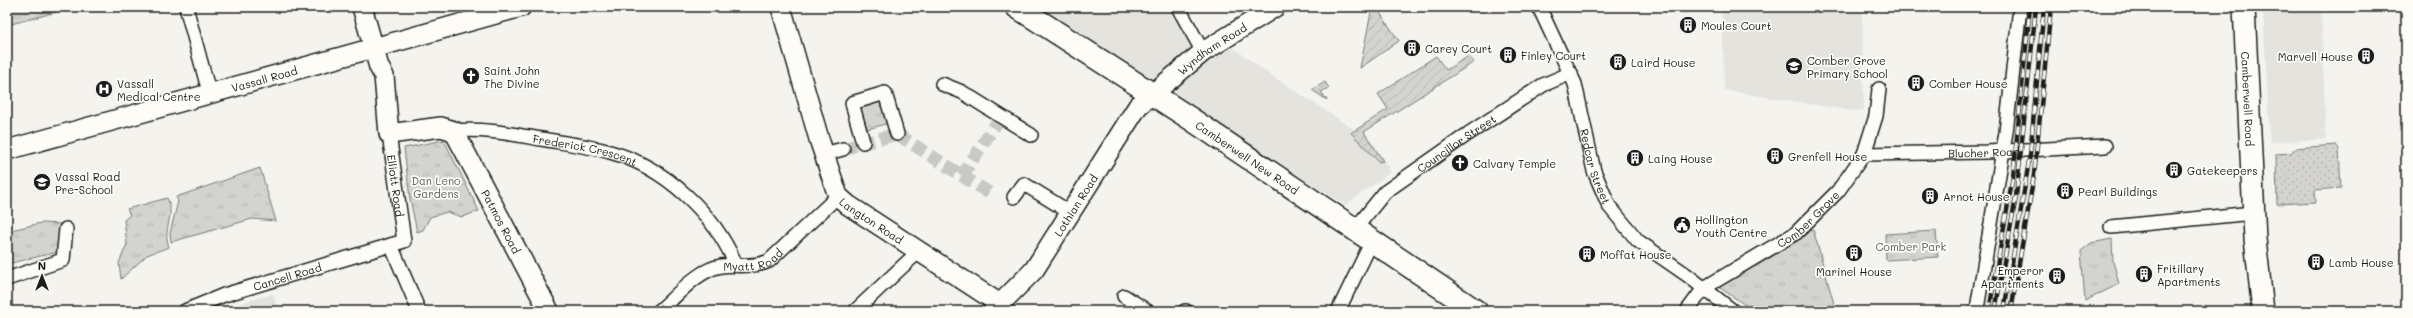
<svg xmlns="http://www.w3.org/2000/svg" width="2413" height="318" viewBox="0 0 2413 318" font-family="Mali,sans-serif">
<defs>
<pattern id="grass-dots" width="8" height="8" patternUnits="userSpaceOnUse"><rect width="8" height="8" fill="#d4d3cf"/><path d="M2 2h.1M6 6h.1" fill="none" stroke="#b5b5b1" stroke-width="1.8" stroke-linecap="round"/></pattern>
<pattern id="park-tufts" width="24" height="20" patternUnits="userSpaceOnUse"><rect width="24" height="20" fill="#d4d3cf"/><path d="M3 7l-1-3M5 7V3M7 7l1-3M15 17l-1-3M17 17v-4M19 17l1-3" fill="none" stroke="#b5b5b1"/></pattern>
<pattern id="garden-furrows" width="10" height="10" patternUnits="userSpaceOnUse"><rect width="10" height="10" fill="#d4d3cf"/><path d="M-1 1l2-2M0 10L10 0M9 11l2-2" fill="none" stroke="#b5b5b1"/></pattern>
</defs>
<rect width="100%" height="100%" fill="#f4f3ee"/>
<filter id="ink" filterUnits="userSpaceOnUse"><feTurbulence type="fractalNoise" baseFrequency=".025" numOctaves="2"/><feDisplacementMap in="SourceGraphic" scale="8" xChannelSelector="R" yChannelSelector="G"/><feConvolveMatrix kernelMatrix="1 2 1 2 8 2 1 2 1" color-interpolation-filters="sRGB"/></filter>
<g filter="url(#ink)">
<path fill="#e4e3de" d="M1037,7H1172L1197,49L1227,43L1263,70L1372,141L1391,172L1345,205L1146,80Z
M1722,7H1862L1864,110L1853,111L1724,90Z
M2263,7H2321L2326,139L2270,142Z
M273,294L278,311H219L250,300Z"/>
<path fill="url(#grass-dots)" stroke="#787876" d="M2336,145L2339,149L2341,188L2315,190L2316,202L2277,204L2276,154L2291,153L2295,148Z"/>
<path fill="url(#park-tufts)" stroke="#787876" d="M7,7H72V8L11,24Z
M882,98L889,123L864,130L857,105Z
M444,140L479,211L462,217L447,212L430,217L423,230L417,232L410,199L404,148Z
M260,168L276,221L252,219L171,242L170,233L178,201L176,197Z
M167,198C176,215 162,229 169,247L147,255L121,279L119,263L127,244L124,220L130,215L127,209Z
M41,223L62,224L58,252L7,264V231Z
M1813,229L1836,311H1754L1719,287L1773,256Z
M1936,231L1938,257L1886,260L1885,234Z
M2112,239L2113,261L2119,284L2085,301L2081,251L2091,243Z"/>
<path fill="url(#garden-furrows)" stroke="#787876" d="M1372,7H1376L1399,41L1360,68Z
M1436,56L1446,70L1469,56L1474,62L1364,132L1383,161L1379,162L1351,133L1388,109L1378,94Z
M1325,82L1329,88L1321,92L1327,100L1312,90Z"/>
<g fill="none" stroke-linecap="round" stroke-linejoin="round">
<path stroke="#c9c8c4" stroke-width="13" stroke-dasharray="13 6" stroke-linecap="butt" d="M843,149L897,134L989,193
M962,176L1001,116"/>
<defs>
<g id="street">
<path d="M186,7L209,92"/>
<path d="M1178,7L1203,52"/>
<path id="s1" d="M1539,7L1575,84L1594,171L1609,206L1638,241L1687,275L1733,311"/>
<path d="M942,84L962,92L1031,135"/>
<path id="s2" d="M454,131C483,128 512,134 541,139C564,143 588,146 610,152C665,167 714,213 736,265"/>
<path id="s3" d="M389,134L404,241L391,245L419,311"/>
<path d="M863,142L852,103L885,93L897,134"/>
<path d="M824,154L843,149"/>
<path id="s4" d="M1864,154L1987,152L2105,146"/>
<path d="M1014,197L1024,184L1071,213"/>
<path d="M2111,227L2253,213"/>
<path id="s5" d="M1355,229L1385,192L1468,134L1543,85L1571,73"/>
<path d="M7,279L63,260L66,229"/>
<path d="M1124,296L1147,311"/>
<path d="M1977,309L2006,132L2020,7"/>
<path id="s6" d="M185,311L224,295L391,245"/>
<path id="s7" d="M659,311C677,296 697,270 721,266C737,264 755,268 769,261L838,196"/>
<path d="M855,311L918,252"/>
<path d="M1185,311H1186"/>
<path d="M1338,311L1372,241"/>
<path id="s8" d="M1687,311L1704,288L1796,233L1838,191L1864,154L1876,116L1879,89"/>
</g>
<g id="secondary">
<path id="s9" d="M362,7L379,67L384,76L389,134L441,127L454,131L549,311"/>
<path id="s10" d="M781,7L819,139L838,196L848,205L1000,304"/>
<path id="s11" d="M7,150L521,7"/>
<path id="s12" d="M993,311L1034,270L1138,106L1203,52L1275,7"/>
</g>
<g id="primary">
<path id="s13" d="M2244,7L2255,239L2263,311"/>
</g>
<g id="highway">
<path id="s14" d="M1017,7L1191,119L1476,311"/>
</g>
</defs>
<use href="#street" stroke="#1c1c1c" stroke-width="16"/>
<use href="#secondary" stroke="#1c1c1c" stroke-width="22"/>
<use href="#primary" stroke="#1c1c1c" stroke-width="24"/>
<use href="#highway" stroke="#1c1c1c" stroke-width="25"/>
<use href="#street" stroke="#fdfcf7" stroke-width="13"/>
<use href="#secondary" stroke="#fdfcf7" stroke-width="19"/>
<use href="#primary" stroke="#fdfcf7" stroke-width="21"/>
<use href="#highway" stroke="#fdfcf7" stroke-width="22"/>
<defs>
<path id="rail" d="M1989,311L2013,176L2030,7
M1995,311L2016,197L2036,7
M2004,311L2030,155L2044,7
M2011,311L2034,175L2051,7"/>
</defs>
<use href="#rail" stroke="#1c1c1c" stroke-width="4.5"/>
<use href="#rail" stroke="#fdfcf7" stroke-width="3" stroke-dasharray="9" stroke-linecap="butt"/>
</g>
</g>
<defs>
<symbol id="building-disc" viewBox="-11 -11 22 22"><circle r="9.5" fill="#1c1c1c" stroke="#fdfcf7"/><path d="M-4-6H4V6H1V3H-1V6H-4ZM-2.5-4.3h1.7v1.8h-1.7ZM.8-4.3h1.7v1.8H.8ZM-2.5-1h1.7V.8h-1.7ZM.8-1h1.7V.8H.8Z" fill="#fff"/></symbol>
<symbol id="school-disc" viewBox="-11 -11 22 22"><circle r="9.5" fill="#1c1c1c" stroke="#fdfcf7"/><path d="M0-5L7-2L0 1L-7-2ZM-4 1L0 2.5L4 1V4Q0 6-4 4Z" fill="#fff"/></symbol>
<symbol id="church-disc" viewBox="-11 -11 22 22"><circle r="9.5" fill="#1c1c1c" stroke="#fdfcf7"/><path d="M-1.2-6h2.4v3.5h3.3v2.4h-3.3V6h-2.4V-.1h-3.3v-2.4h3.3Z" fill="#fff"/></symbol>
<symbol id="hospital-disc" viewBox="-11 -11 22 22"><circle r="9.5" fill="#1c1c1c" stroke="#fdfcf7"/><path d="M-5-5h3v3.5h4V-5h3V5h-3V1.5h-4V5h-3Z" fill="#fff"/></symbol>
<symbol id="civic-disc" viewBox="-11 -11 22 22"><circle r="9.5" fill="#1c1c1c" stroke="#fdfcf7"/><path d="M-.6-6.5H3V-4.5H.6V-3L4-1V1h2V6H-6V1h2V-1L-.6-3ZM-1.2 2.5V6h2.4V2.5Z" fill="#fff"/></symbol>
</defs>
<g fill-rule="evenodd">
<use href="#building-disc" x="1678" y="15" width="20" height="20"/>
<use href="#building-disc" x="1402" y="38" width="20" height="20"/>
<use href="#building-disc" x="1498" y="45" width="20" height="20"/>
<use href="#building-disc" x="2356" y="46" width="20" height="20"/>
<use href="#building-disc" x="1608" y="52" width="20" height="20"/>
<use href="#school-disc" x="1784" y="56" width="20" height="20"/>
<use href="#church-disc" x="461" y="66" width="20" height="20"/>
<use href="#building-disc" x="1906" y="73" width="20" height="20"/>
<use href="#hospital-disc" x="94" y="79" width="20" height="20"/>
<use href="#building-disc" x="1765" y="146" width="20" height="20"/>
<use href="#building-disc" x="1625" y="148" width="20" height="20"/>
<use href="#church-disc" x="1450" y="153" width="20" height="20"/>
<use href="#building-disc" x="2164" y="160" width="20" height="20"/>
<use href="#school-disc" x="32" y="172" width="20" height="20"/>
<use href="#building-disc" x="2055" y="181" width="20" height="20"/>
<use href="#building-disc" x="1920" y="186" width="20" height="20"/>
<use href="#civic-disc" x="1672" y="215" width="20" height="20"/>
<use href="#building-disc" x="1844" y="243" width="20" height="20"/>
<use href="#building-disc" x="1577" y="244" width="20" height="20"/>
<use href="#building-disc" x="2306" y="252" width="20" height="20"/>
<use href="#building-disc" x="2134" y="264" width="20" height="20"/>
<use href="#building-disc" x="2047" y="266" width="20" height="20"/>
</g>
<g text-anchor="middle" dominant-baseline="central" stroke-width="3.5" stroke-linejoin="round" paint-order="stroke">
<g font-size="11" fill="#1c1c1c" stroke="#fdfcf7" text-anchor="start">
<text x="1701" y="25">Moules Court</text>
<text x="1425" y="48">Carey Court</text>
<text x="1521" y="55">Finley Court</text>
<text x="2353" y="56" text-anchor="end">Marvell House</text>
<text x="1807" y="60">Comber Grove<tspan x="1807" dy="13">Primary School</tspan></text>
<text x="1631" y="62">Laird House</text>
<text x="484" y="70">Saint John<tspan x="484" dy="13">The Divine</tspan></text>
<text x="117" y="83">Vassall<tspan x="117" dy="13">Medical Centre</tspan></text>
<text x="1929" y="83">Comber House</text>
<text x="1788" y="156">Grenfell House</text>
<text x="1648" y="158">Laing House</text>
<text x="1473" y="163">Calvary Temple</text>
<text x="2187" y="170">Gatekeepers</text>
<text x="55" y="176">Vassal Road<tspan x="55" dy="13">Pre-School</tspan></text>
<text x="2078" y="191">Pearl Buildings</text>
<text x="1943" y="196">Arnot House</text>
<text x="1695" y="219">Hollington<tspan x="1695" dy="13">Youth Centre</tspan></text>
<text x="1600" y="254">Moffat House</text>
<text x="2329" y="262">Lamb House</text>
<text x="2157" y="268">Fritillary<tspan x="2157" dy="13">Apartments</tspan></text>
<text x="2044" y="270" text-anchor="end">Emperor<tspan x="2044" dy="13">Apartments</tspan></text>
<text x="1854" y="271" text-anchor="middle">Marinel House</text>
</g>
<g font-size="11" fill="#1c1c1c" stroke="#fdfcf7">
<text stroke="none"><textPath href="#s12" startOffset="346">Wyndham Road</textPath></text>
<text stroke="none"><textPath href="#s11" startOffset="267">Vassall Road</textPath></text>
<text stroke="none"><textPath href="#s13" startOffset="92">Camberwell Road</textPath></text>
<text stroke="none"><textPath href="#s5" startOffset="134">Councillor Street</textPath></text>
<text stroke="none"><textPath href="#s2" startOffset="133">Frederick Crescent</textPath></text>
<text stroke="none"><textPath href="#s4" startOffset="120">Blucher Road</textPath></text>
<text stroke="none"><textPath href="#s14" startOffset="275">Camberwell New Road</textPath></text>
<text stroke="none"><textPath href="#s1" startOffset="170">Redcar Street</textPath></text>
<text stroke="none"><textPath href="#s3" startOffset="52">Elliott Road</textPath></text>
<text stroke="none"><textPath href="#s12" startOffset="135">Lothian Road</textPath></text>
<text stroke="none"><textPath href="#s8" startOffset="154">Comber Grove</textPath></text>
<text stroke="none"><textPath href="#s10" startOffset="239">Langton Road</textPath></text>
<text stroke="none"><textPath href="#s9" startOffset="299">Patmos Road</textPath></text>
<text stroke="none"><textPath href="#s7" startOffset="111">Myatt Road</textPath></text>
<text stroke="none"><textPath href="#s6" startOffset="108">Cancell Road</textPath></text>
</g>
<g font-size="11" fill="#5c5c5b" stroke="#fdfcf7">
<text x="436" y="180">Dan Leno<tspan x="436" dy="13">Gardens</tspan></text>
<text x="1911" y="246">Comber Park</text>
</g>
</g>
<rect width="2413" height="318" fill="none" stroke="#fdfcf7" stroke-width="24"/>
<rect x="12" y="12" width="2389" height="294" fill="none" stroke="#1c1c1c" stroke-width="1.5" filter="url(#ink)"/>
<g transform="translate(42 276)" stroke="#fdfcf7" stroke-width="3" paint-order="stroke">
<path d="M0-3L7 15L0 10L-7 15Z" fill="#1c1c1c"/>
<text y="-6" font-size="11" font-weight="bold" text-anchor="middle" fill="#1c1c1c">N</text>
</g>
</svg>
